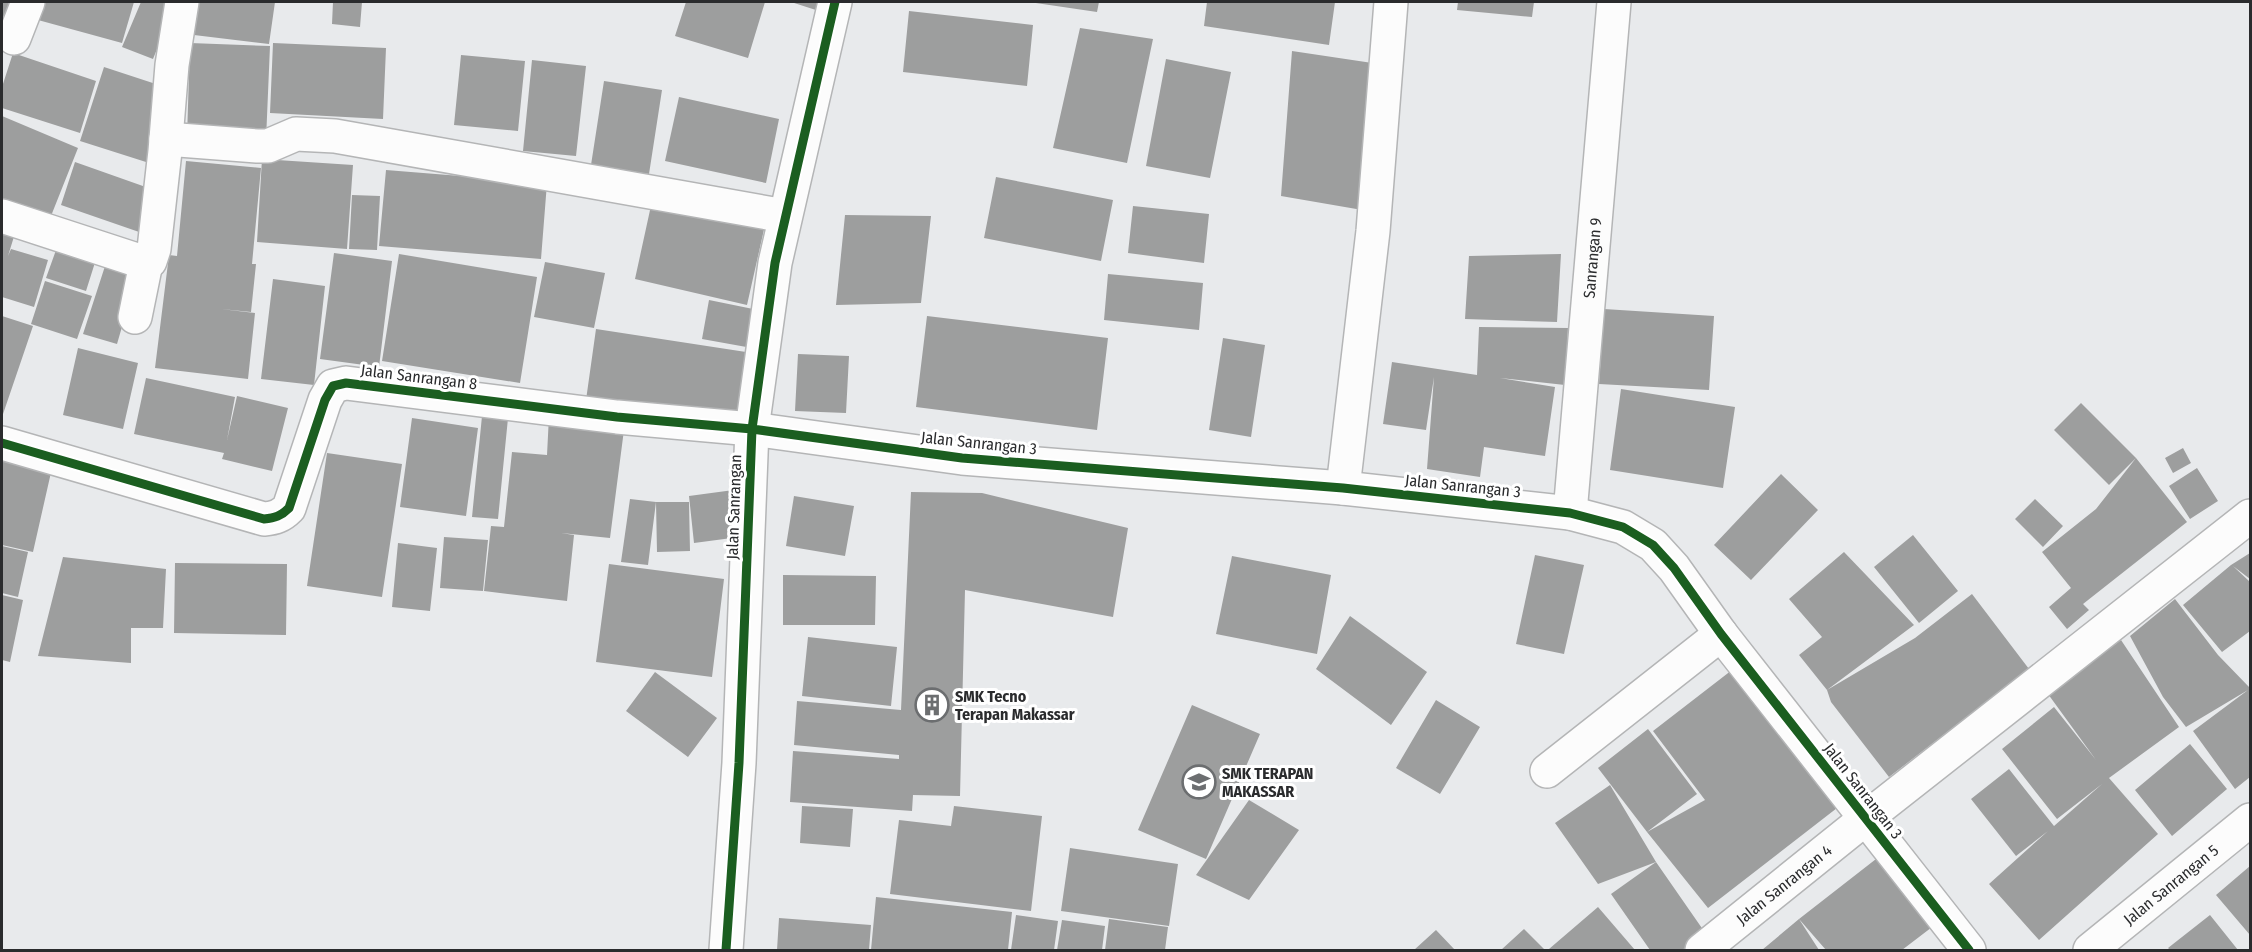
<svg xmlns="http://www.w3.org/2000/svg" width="2252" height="952" viewBox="0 0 2252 952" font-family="'Fira Sans Condensed',sans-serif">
<rect width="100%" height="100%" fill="#e8eaec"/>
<path fill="#9d9e9e" d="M2,2H21L13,21L2,16Z
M43,2H134L122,43L38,20Z
M141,2H176L153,59L122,47Z
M198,2H275L269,44L194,35Z
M333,2H362L360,27L332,24Z
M686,2H765L748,58L675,36Z
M791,2H822L819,11Z
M1029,2H1099L1097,12Z
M1207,2H1335L1329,45L1204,26Z
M1458,2H1534L1532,17L1457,10Z
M909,11L1033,25L1027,86L903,72Z
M1080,28L1153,39L1127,163L1053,148Z
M190,43L270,46L266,140L187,137Z
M273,43L386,48L383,119L270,113Z
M1292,51L1379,64L1368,211L1281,196Z
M13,53L96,81L80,133L2,108V87Z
M461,55L525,61L518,131L454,125Z
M1166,59L1231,72L1210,178L1146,166Z
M532,60L586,66L576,156L523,151Z
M104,67L168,88L146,162L80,141Z
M604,81L662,90L649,174L591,165Z
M679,97L779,119L766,183L665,161Z
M2,116L78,148L49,221L2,202Z
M262,159L353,165L347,249L257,242Z
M186,161L261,168L252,264H256L251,312L221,309L255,313L248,379L155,368L169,255L177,256Z
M75,162L157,191L142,233L61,205Z
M386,170L547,183L541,259L379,246Z
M996,177L1113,200L1101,261L984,238Z
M352,195L380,196L377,250L349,249Z
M652,201L765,225L747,305L635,279Z
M1133,206L1209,214L1204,263L1128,253Z
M845,215L931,216L921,303L836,305Z
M2,225L16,230L8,256L11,249L48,260L34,307L2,297Z
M60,239L98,253L86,291L46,278Z
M334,253L392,261L379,367L320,359Z
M399,254L537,277L520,383L382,361Z
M1561,254L1557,322L1465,319L1469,256Z
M545,262L605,273L594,328L534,317Z
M106,263L137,275L117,344L83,334Z
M1108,274L1203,283L1199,330L1104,320Z
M273,279L325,286L314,385L261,379Z
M45,281L92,296L77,339L31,324Z
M709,300L758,310L752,348L702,339Z
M1604,309L1714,316L1709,390L1599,384Z
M2,316L33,326L2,417Z
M927,316L1108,338L1097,430L916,407Z
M1479,327L1568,328L1565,385L1500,378L1555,387L1545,456L1484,447L1480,477L1427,469L1434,377L1426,430L1383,424L1392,362L1477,375Z
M596,329L746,352L736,422L586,400Z
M1223,338L1265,345L1251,437L1209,430Z
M78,348L138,363L123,429L63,415Z
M798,354L849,356L846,413L795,411Z
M146,378L235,397L227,440L237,396L288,408L272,471L222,459L224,453L134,434Z
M1621,389L1735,407L1723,488L1610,470Z
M2081,403L2136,458L2187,522L2083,604L2089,610L2067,629L2049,607L2071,588L2042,552L2096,509L2136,458L2109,485L2054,430Z
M483,406L509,408L498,519L472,517Z
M549,416L625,422L610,538L561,533L574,535L567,601L484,591L491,526L504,527L512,452L547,455Z
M412,418L478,428L466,516L400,507Z
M2183,448L2191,463L2173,473L2165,458Z
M327,453L402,464L382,597L307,586Z
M2,457L52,468L33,552L2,545Z
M2197,468L2218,501L2190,519L2169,486Z
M1781,474L1818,510L1751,580L1714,545Z
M741,489L747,536L694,543L689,496Z
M911,492L982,493L1128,528L1113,617L965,590L960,796L913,795L912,811L790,802L793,751L899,759V755L794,745L797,701L901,710Z
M794,496L854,506L845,556L786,546Z
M630,499L656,502H689L690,551L657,552L656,502L648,565L621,562Z
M2035,499L2063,526L2043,547L2015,519Z
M1913,535L1958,591L1919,623L1874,567Z
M444,537L488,540L483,591L440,588Z
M398,543L437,548L430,611L392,607Z
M2,546L28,552L18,597L2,593Z
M1844,552L1914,625L1827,690L1799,655L1822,637L1789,599Z
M2250,553V579L2233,566L2250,582V631L2222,652L2183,605L2231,565Z
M1535,555L1584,565L1564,654L1516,644Z
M1232,556L1331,575L1317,654L1216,634Z
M63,557L166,569L163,628H131V663L38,656Z
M175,563L287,564L286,635L174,633Z
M609,564L724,579L712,677L596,662Z
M783,575L876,576L875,625H783Z
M1972,594L2029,669L1889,777L1831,702L1827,690L1915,638Z
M2,595L23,600L10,662L2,660Z
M2175,599L2218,655L2250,688V777L2235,789L2193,731L2248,690L2186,727L2163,697L2130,636Z
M1350,616L1427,672L1391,725L1316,669Z
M808,637L897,647L891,706L802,696Z
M2121,640L2179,727L2109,778L2158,834L2039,940L1989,884L2048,831L2016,856L1971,799L2009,769L2054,826L2102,784L2057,819L2002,749L2054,707L2096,760L2048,694Z
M1732,670L1837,808L1708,908L1647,832L1705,800L1653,731Z
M655,672L717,718L688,757L626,711Z
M1436,700L1480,727L1440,794L1396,768Z
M1192,705L1260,734L1206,859L1138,830Z
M1648,729L1697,794L1647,832L1598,768Z
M2190,744L2227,789L2172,836L2135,790Z
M1610,785L1656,862L1706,934L1682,950H1650L1611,894L1656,862L1598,884L1555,823Z
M1249,800L1299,830L1249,900L1196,875Z
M802,806L853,809L850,847L800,843Z
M954,806L1042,816L1031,911L890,894L899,820L951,826Z
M1070,848L1178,864L1169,926L1061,911Z
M1885,852L1940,921L1902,950H1826L1799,919L1819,950H1762L1799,919Z
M2250,866V935L2216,895Z
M876,897L1012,912L1008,950H871Z
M1598,907L1635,950H1550L1549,949Z
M1016,915L1058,921L1054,950H1011Z
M2210,915L2238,950H2170L2168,948Z
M779,918L871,925L869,950H777Z
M1109,919L1168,927L1165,950H1105Z
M1062,920L1105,926L1102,950H1057Z
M1524,929L1545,950H1501Z
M1436,930L1455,950H1414Z"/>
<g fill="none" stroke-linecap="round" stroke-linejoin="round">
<defs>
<g id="minor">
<path d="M14,38L28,2"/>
<path d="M166,139L257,146H268L296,134L335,136L785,216"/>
<path d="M2,216L146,263L150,261L154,249L165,151L172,65L182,2"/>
<path d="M135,317L146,263"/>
<path d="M2,443L264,519C275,518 281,516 289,508L325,400L333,386L346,383L617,417L752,429L962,458L1343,488L1570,513L1623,527L1653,545L1674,568L1721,634L1969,950"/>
<path d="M1343,488L1373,231L1391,2"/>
<path id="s1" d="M1570,513L1614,2"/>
<path d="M1547,771L1721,634"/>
<path d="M726,950L739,763L752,429L775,263L835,2"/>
<path id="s2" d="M1702,950L1865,819L2250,516"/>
<path id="s3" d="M2090,950L2250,820"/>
</g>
</defs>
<use href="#minor" stroke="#b4b5b6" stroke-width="36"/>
<use href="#minor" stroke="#fcfcfc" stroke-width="33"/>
<defs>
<path id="cycleway" d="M2,443L264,519C275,518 281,516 289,508L325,400L333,386L346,383L617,417L752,429L962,458L1343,488L1570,513L1623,527L1653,545L1674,568L1721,634L1969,950
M726,950L739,763L752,429L775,263L835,2"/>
</defs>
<use href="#cycleway" stroke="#fff" stroke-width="13"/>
<use href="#cycleway" stroke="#1b5e20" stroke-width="9"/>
</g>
<defs>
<symbol id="building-ring" viewBox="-11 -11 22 22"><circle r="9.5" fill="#fff" stroke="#6c6e70" stroke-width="1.5"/><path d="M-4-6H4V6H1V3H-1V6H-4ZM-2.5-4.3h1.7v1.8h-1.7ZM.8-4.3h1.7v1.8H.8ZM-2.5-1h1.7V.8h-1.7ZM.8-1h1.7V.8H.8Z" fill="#6c6e70"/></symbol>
<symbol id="school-ring" viewBox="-11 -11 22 22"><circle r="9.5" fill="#fff" stroke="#6c6e70" stroke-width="1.5"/><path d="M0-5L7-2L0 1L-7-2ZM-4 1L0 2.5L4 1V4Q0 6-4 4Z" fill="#6c6e70"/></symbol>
</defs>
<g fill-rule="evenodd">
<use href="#building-ring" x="913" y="686" width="38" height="38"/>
<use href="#school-ring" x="1180" y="763" width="38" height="38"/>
</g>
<g text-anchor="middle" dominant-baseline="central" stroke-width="6" stroke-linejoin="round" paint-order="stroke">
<g font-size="16" fill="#2a2b2d" stroke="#fff">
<text stroke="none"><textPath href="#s1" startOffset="256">Sanrangan 9</textPath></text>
<text transform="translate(419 377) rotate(7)">Jalan Sanrangan 8</text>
<text transform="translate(979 443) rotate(6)">Jalan Sanrangan 3</text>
<text transform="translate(1463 486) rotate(6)">Jalan Sanrangan 3</text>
<text transform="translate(734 507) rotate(-88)">Jalan Sanrangan</text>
<text transform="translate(1863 791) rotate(52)">Jalan Sanrangan 3</text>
<text stroke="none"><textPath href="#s2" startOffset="105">Jalan Sanrangan 4</textPath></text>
<text stroke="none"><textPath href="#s3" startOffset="104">Jalan Sanrangan 5</textPath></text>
</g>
<g font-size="16" font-weight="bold" fill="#2a2b2d" stroke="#fff" text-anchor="start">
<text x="955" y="696">SMK Tecno<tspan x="955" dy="18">Terapan Makassar</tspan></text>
<text x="1222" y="773">SMK TERAPAN<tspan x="1222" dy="18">MAKASSAR</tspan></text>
</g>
</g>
<rect width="2252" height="952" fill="none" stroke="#2a2b2d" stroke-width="6"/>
</svg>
